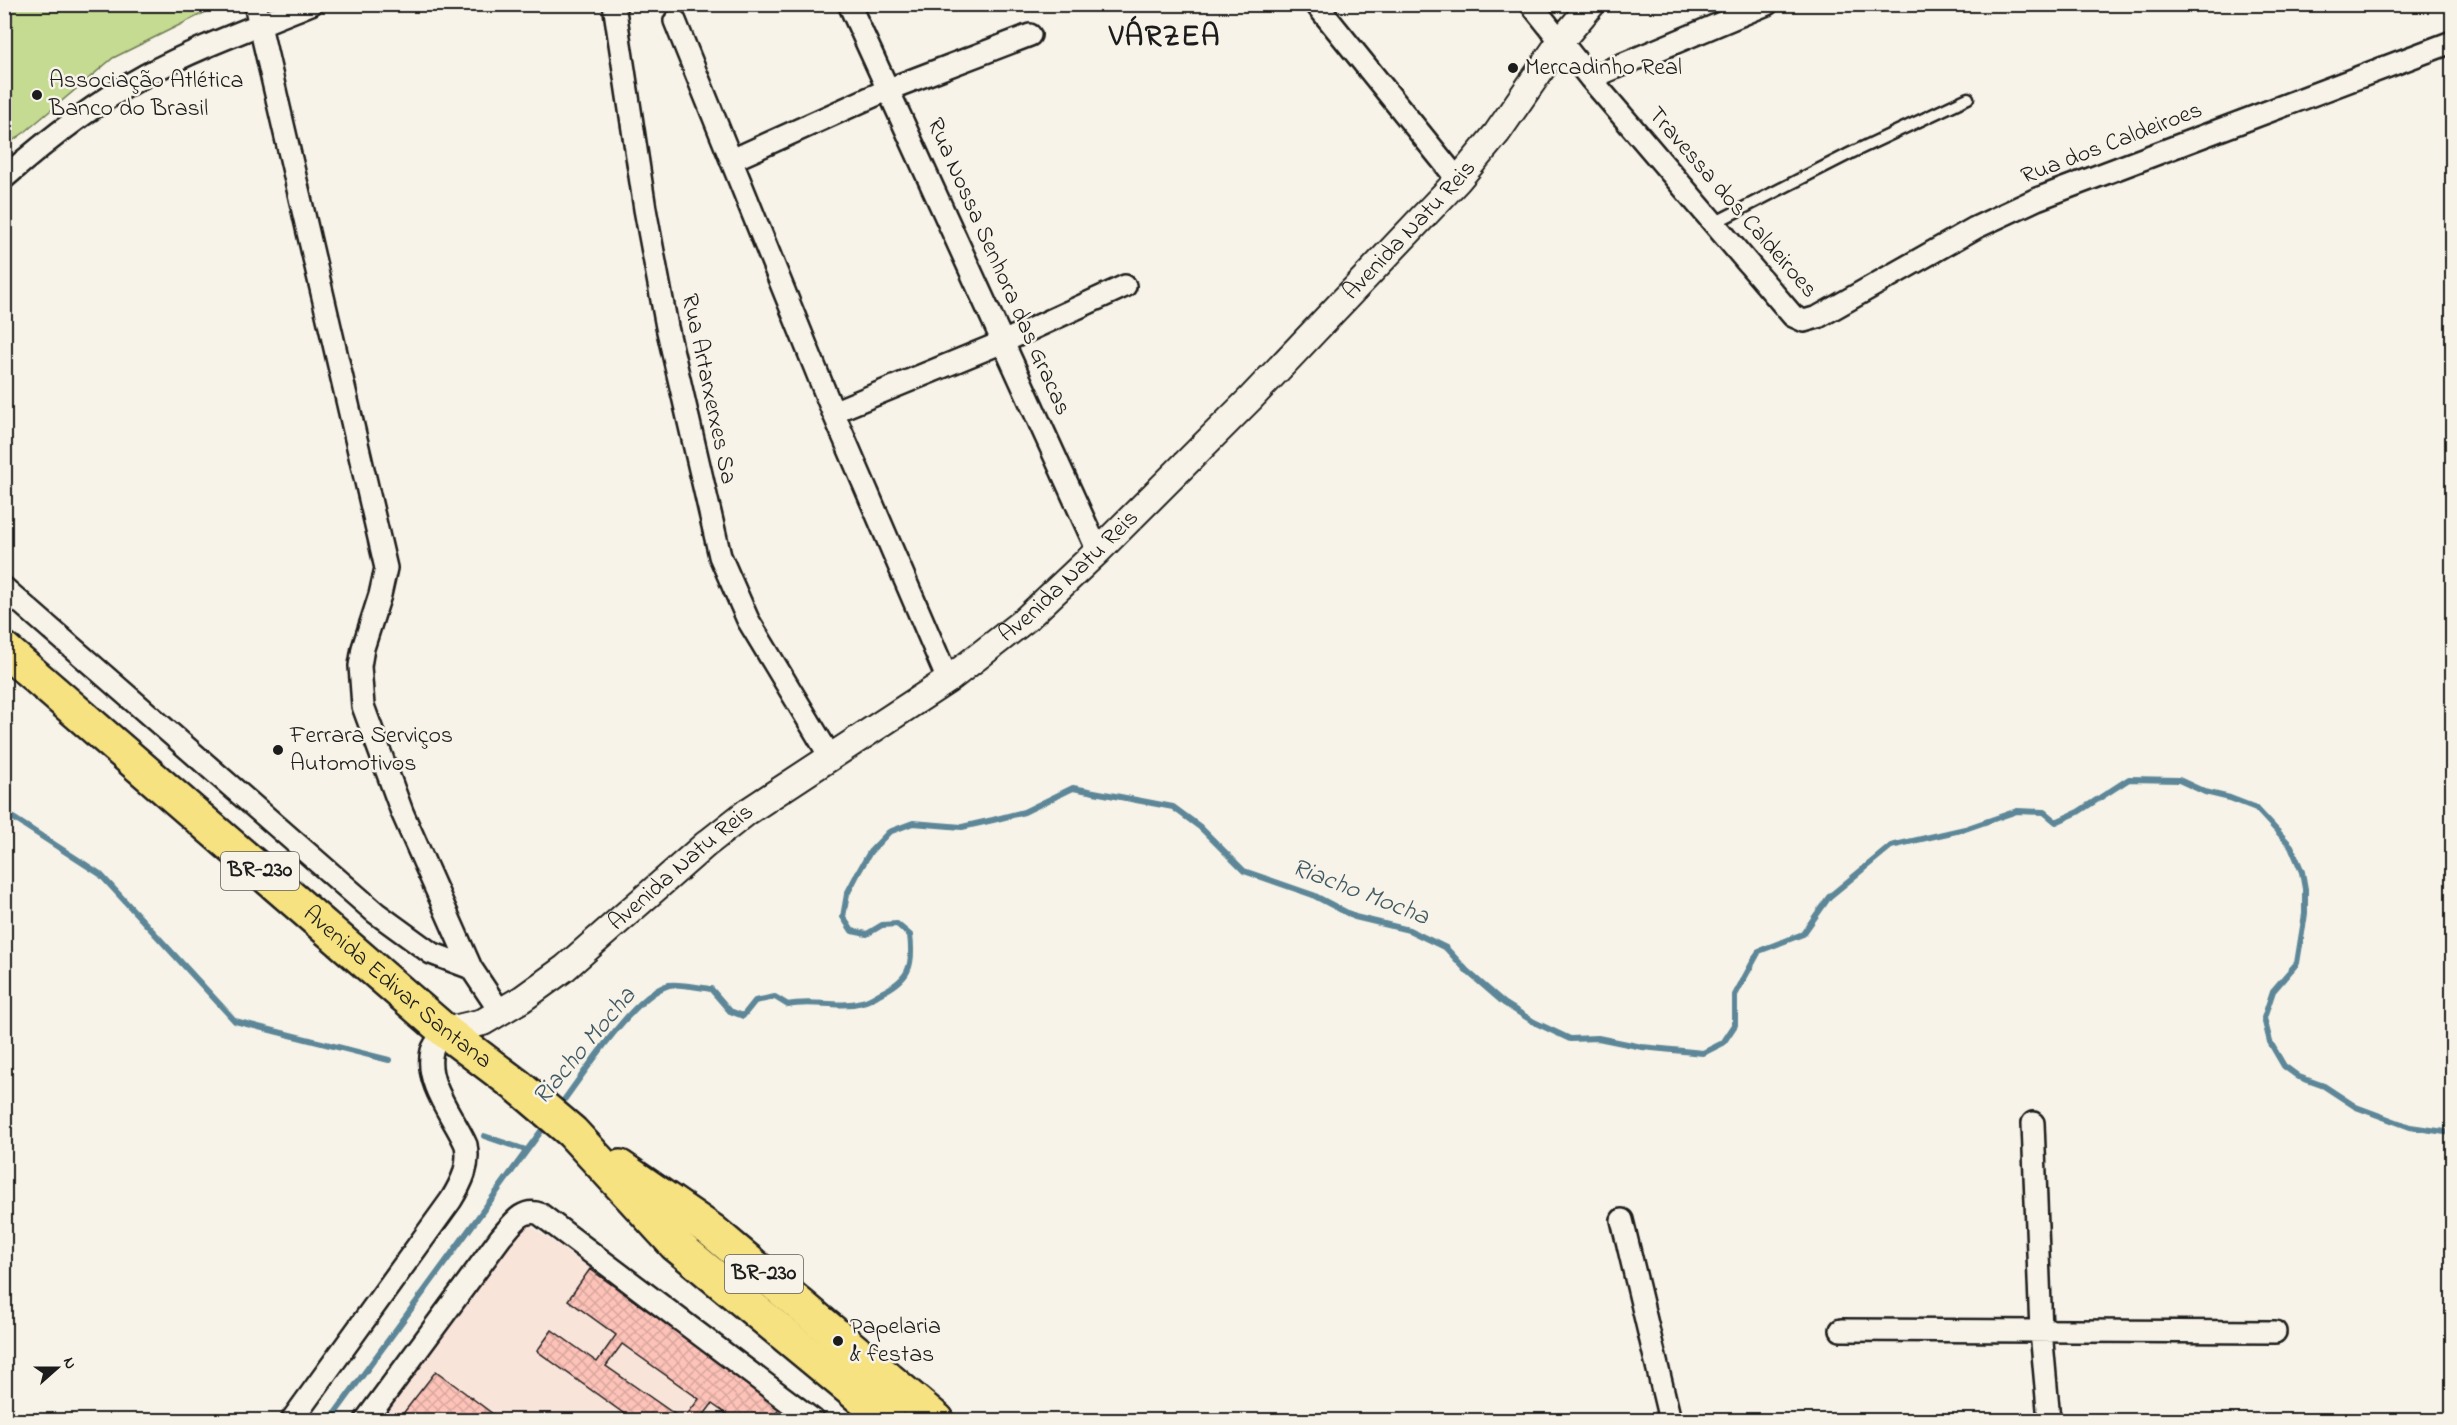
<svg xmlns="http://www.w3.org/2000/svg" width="2457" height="1425" viewBox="0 0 2457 1425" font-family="'Indie Flower',sans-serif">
<defs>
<pattern id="building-cross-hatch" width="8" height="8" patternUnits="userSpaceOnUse" patternTransform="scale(1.5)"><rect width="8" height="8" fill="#fdc2b8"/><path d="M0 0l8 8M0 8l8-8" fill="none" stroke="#d8a69e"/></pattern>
</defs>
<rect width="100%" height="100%" fill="#f7f3e8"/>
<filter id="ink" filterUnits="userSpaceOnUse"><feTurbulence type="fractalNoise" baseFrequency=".0167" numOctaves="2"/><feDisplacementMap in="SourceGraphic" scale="12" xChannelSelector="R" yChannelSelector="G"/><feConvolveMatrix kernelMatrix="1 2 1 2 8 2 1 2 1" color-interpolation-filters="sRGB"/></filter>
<g filter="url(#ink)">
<path fill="#f9e4da" d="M527,1223L689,1339L789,1420H380Z"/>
<path fill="#c4db91" stroke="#707c56" stroke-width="1.5" d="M5,4H220V5L113,58L25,132L5,146Z"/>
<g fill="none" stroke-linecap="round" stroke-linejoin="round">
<path stroke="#5d8798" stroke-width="6" d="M4,812L100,874L235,1021L389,1060
M558,1108C582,1077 633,995 669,985C678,983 701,988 711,989L730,1011L743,1016L755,1001L775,997L788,1005C812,999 838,1009 862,1002C868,1001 874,997 879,994C909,980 914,967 910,935L897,924L882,925L867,934L852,931L843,917L847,894L858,873L870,852L889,832L913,823L962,827L993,820L1024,812L1073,788L1173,807L1200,827L1244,871L1313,895L1355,917L1409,930L1446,948L1467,971L1504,1003L1534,1022L1570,1039L1598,1038L1642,1047L1703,1053L1723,1043L1735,1025V995L1759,951L1803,934L1829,897L1891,846L1965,829L2017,811L2044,812L2056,822L2078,812L2129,779L2179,780L2205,792L2230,798L2256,808L2291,846L2302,872L2305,889V914L2297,963L2273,991L2264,1018L2270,1042L2284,1066L2299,1077L2324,1086L2356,1107L2410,1127L2452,1133
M484,1136L526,1150
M330,1420L547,1123"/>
</g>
<path fill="url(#building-cross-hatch)" stroke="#1c1c1c" stroke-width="1.5" d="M590,1269L781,1407L771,1420H735L712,1404L700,1420H683L699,1399L622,1344L606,1366L683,1420H633L537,1351L552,1330L597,1362L616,1335L568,1300Z
M436,1371L501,1420H398Z"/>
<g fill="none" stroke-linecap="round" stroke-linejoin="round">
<defs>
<path id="service" d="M1714,223L1851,153L1968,98"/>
<path id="minor" d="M255,4L386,568L380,595L363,648L360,666L363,706L402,812L471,968L501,1013
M614,4L645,209L667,327L720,556L748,620L831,758
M849,4L1098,551
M1316,4L1458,180
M1531,4L1590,78L1793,316L1804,321L1818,317L1975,228L2037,199L2452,42
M675,21L833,412L948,680
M1590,78L1767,4
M732,160L889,89L1030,35
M4,178C47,140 95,103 146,75C198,47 255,27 311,4
M833,412L1003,342L1125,286
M4,588L376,913L431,953L471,968
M2033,1123L2041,1331L2049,1420
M1622,1220L1670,1420
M1841,1330L2275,1332
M292,1420L451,1200C462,1182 470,1166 466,1145C454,1117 424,1083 432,1051C434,1044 441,1037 445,1031
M366,1420L501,1237C512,1225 522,1207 540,1214L813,1420"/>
<g id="tertiary">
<path id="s1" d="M445,1031L483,1022L522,999L565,968L705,845L747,812L948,680L1026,619L1098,551L1250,399L1458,180L1497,133L1560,42L1592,4"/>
</g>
<g id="trunk">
<path id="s2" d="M4,649L445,1031L519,1087L572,1132L675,1244L888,1420"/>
<path d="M620,1167L711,1230L937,1420"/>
</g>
</defs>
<use href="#service" stroke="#1c1c1c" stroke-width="15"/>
<use href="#minor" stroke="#1c1c1c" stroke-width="26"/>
<use href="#tertiary" stroke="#1c1c1c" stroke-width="30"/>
<use href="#trunk" stroke="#1c1c1c" stroke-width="38"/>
<use href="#service" stroke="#f7f3e8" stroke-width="10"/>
<use href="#minor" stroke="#f7f3e8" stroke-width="21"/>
<use href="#tertiary" stroke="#f7f3e8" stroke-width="26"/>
<use href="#trunk" stroke="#f7e281" stroke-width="33"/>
</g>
</g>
<g fill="#1c1c1c" stroke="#f7f3e8" stroke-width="2">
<circle cx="1513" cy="68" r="6"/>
<circle cx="37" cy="95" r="6"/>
<circle cx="278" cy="750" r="6"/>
<circle cx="838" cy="1341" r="6"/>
</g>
<g text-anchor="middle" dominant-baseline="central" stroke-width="5" stroke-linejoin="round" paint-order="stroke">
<g fill="#f7f3e8" stroke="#5e5c59" stroke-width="1.5">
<rect x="221" y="852" width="78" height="38" rx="4.5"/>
<rect x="725" y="1255" width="78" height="38" rx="4.5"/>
</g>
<g font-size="22" font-weight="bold" fill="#1c1c1c">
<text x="260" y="871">BR-230</text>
<text x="764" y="1274">BR-230</text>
</g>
<g font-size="24" fill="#1c1c1c" stroke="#f7f3e8" text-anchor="start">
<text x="1525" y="68">Mercadinho Real</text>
<text x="49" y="81">Associação Atlética<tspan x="49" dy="28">Banco do Brasil</tspan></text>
<text x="290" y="736">Ferrara Serviços<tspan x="290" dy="28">Automotivos</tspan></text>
<text x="850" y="1327">Papelaria<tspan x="850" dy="28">&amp; festas</tspan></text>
</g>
<g font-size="24" fill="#1c1c1c" stroke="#f7f3e8">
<text transform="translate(2112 144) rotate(-21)">Rua dos Caldeiroes</text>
<text transform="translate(1732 203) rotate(49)">Travessa dos Caldeiroes</text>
<text stroke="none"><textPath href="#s1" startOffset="1263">Avenida Natu Reis</textPath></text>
<text transform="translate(998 267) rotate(66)">Rua Nossa Senhora das Gracas</text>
<text transform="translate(708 389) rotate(78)">Rua Artarxerxes Sa</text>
<text stroke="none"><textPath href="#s1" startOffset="777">Avenida Natu Reis</textPath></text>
<text stroke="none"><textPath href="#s1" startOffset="291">Avenida Natu Reis</textPath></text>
<text stroke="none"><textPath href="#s2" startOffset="519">Avenida Edivar Santana</textPath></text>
</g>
<g font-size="26" font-style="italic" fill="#425a64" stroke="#f7f3e8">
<text transform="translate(1360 893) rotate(21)">Riacho Mocha</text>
<text transform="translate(585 1047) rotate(-50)">Riacho Mocha</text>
</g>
<g font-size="30" font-weight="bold" letter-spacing="1.5" fill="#1c1c1c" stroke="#f7f3e8">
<text x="1165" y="38">VÁRZEA</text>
</g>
</g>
<rect width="2457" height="1425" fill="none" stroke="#f7f3e8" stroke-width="24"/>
<rect x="12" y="12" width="2433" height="1401" fill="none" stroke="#1c1c1c" stroke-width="2" filter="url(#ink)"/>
<g transform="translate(57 1368) rotate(69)" stroke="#f7f3e8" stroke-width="4.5" paint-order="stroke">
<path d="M0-4.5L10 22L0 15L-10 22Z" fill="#1c1c1c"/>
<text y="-9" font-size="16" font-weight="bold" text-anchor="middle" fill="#1c1c1c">N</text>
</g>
</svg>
